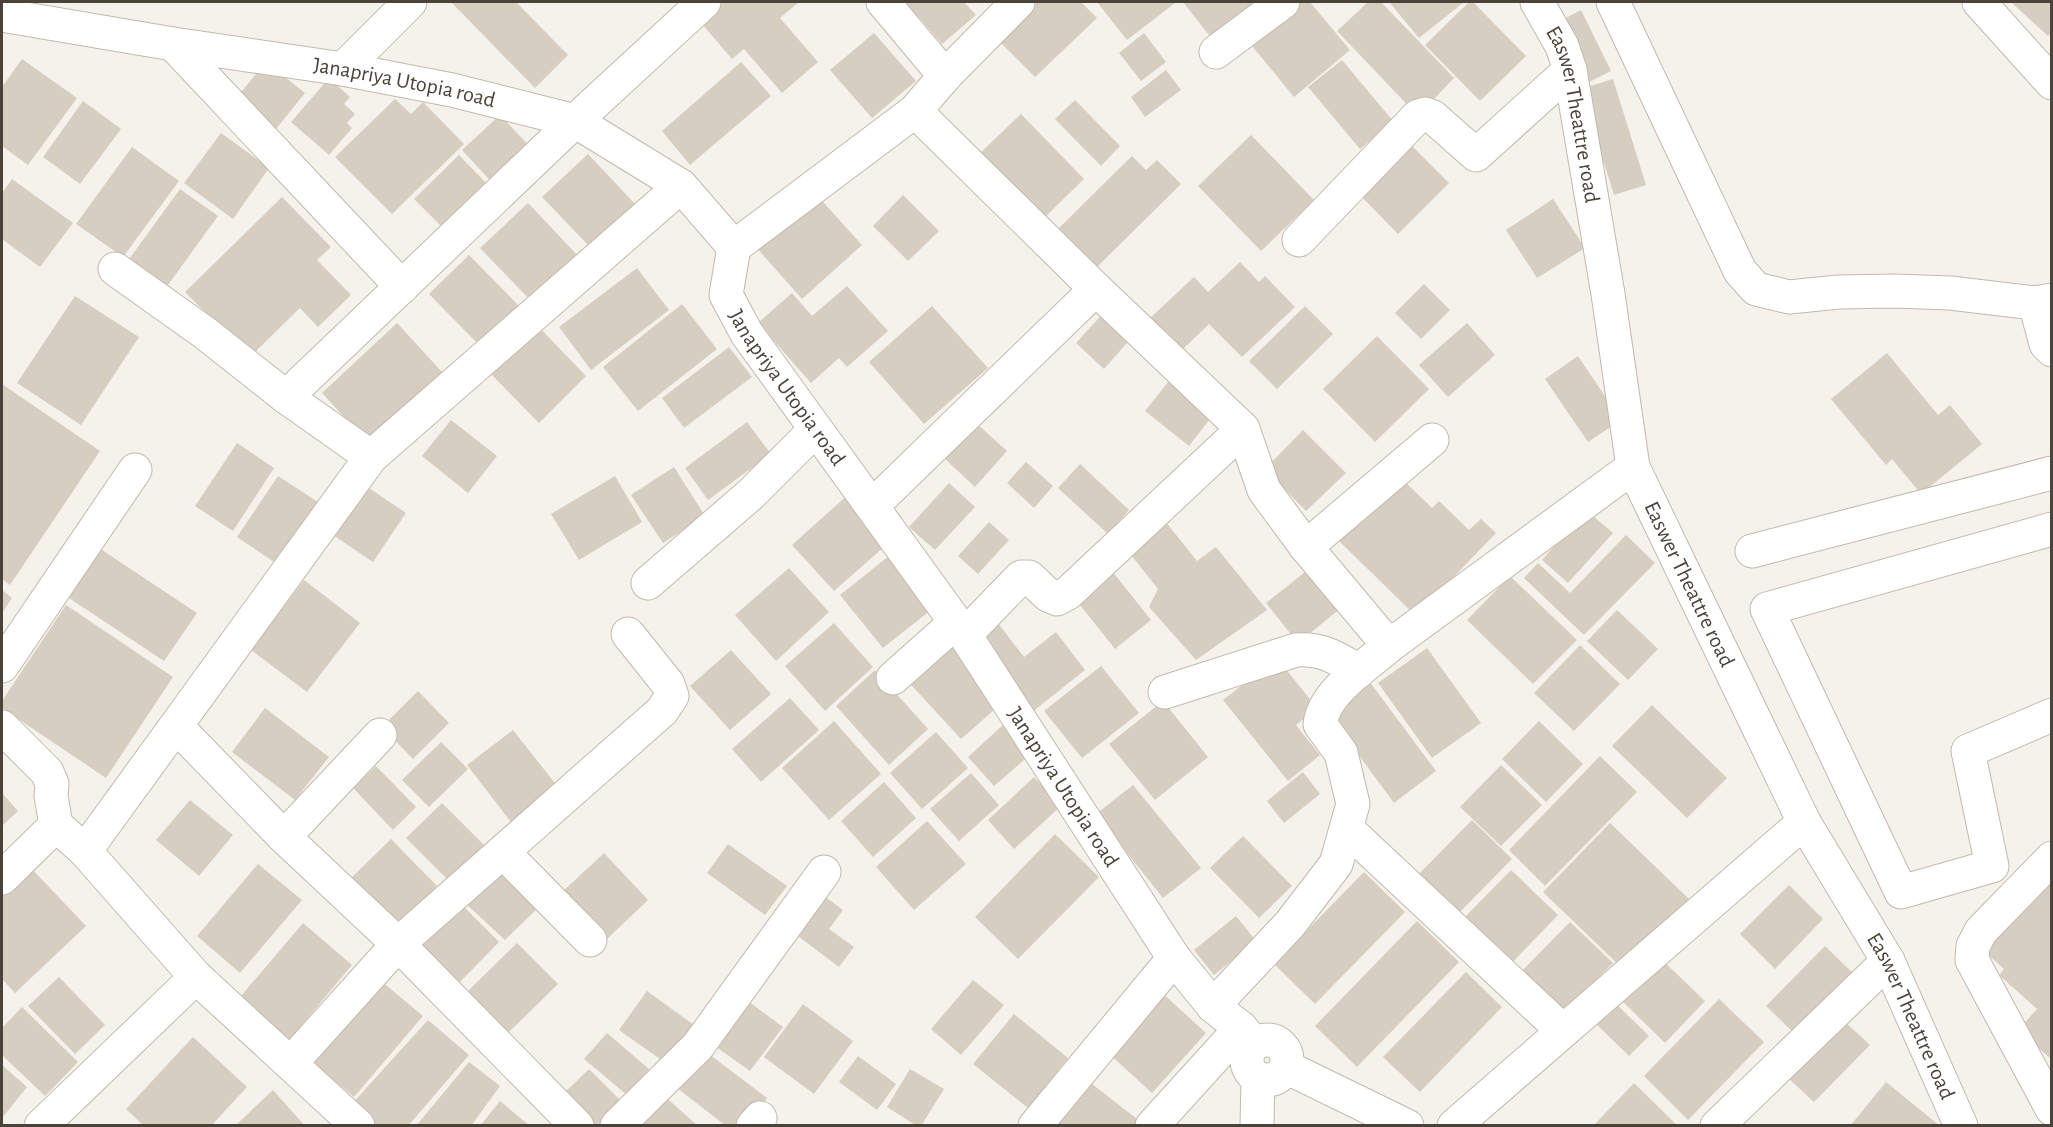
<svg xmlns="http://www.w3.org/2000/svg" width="2053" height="1127" viewBox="0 0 2053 1127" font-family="'Alegreya Sans',sans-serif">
<rect width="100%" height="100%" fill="#f5f2eb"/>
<path fill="#d6cec0" d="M451,2H516L568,55L535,88Z
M714,2H799L780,18L818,62L782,93L744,49L732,59L696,17Z
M892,2H964L976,15L942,44L918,16L911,24Z
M1021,2H1081L1097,18L1035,77L990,32Z
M1097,2H1174L1175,3L1127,40Z
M1183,2H1261L1212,39Z
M1295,2H1310L1350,50L1294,97L1248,41Z
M1368,2H1381L1454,78L1418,116L1337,31Z
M1389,2H1464L1419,38Z
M1469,2H1473L1526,56L1480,101L1425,45Z
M2011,2H2052V32L2048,36Z
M1581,10L1611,71L1587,83L1558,22Z
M874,33L916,81L872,118L830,70Z
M1144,33L1166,62L1141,81L1119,53Z
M22,59L77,98L28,165L2,146V87Z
M1342,60L1393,121L1360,149L1308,87Z
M266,62L305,93L272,134L233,102Z
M741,62L771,96L690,165L662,131Z
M1166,70L1181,90L1145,117L1131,97Z
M329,78L350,97L344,104L355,114L347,123L352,128L329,155L291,122Z
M1613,79L1646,185L1614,195L1581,89Z
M395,99L411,114L423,102L464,144L392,214L335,157Z
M1075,100L1120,146L1101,166L1055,119Z
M83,101L121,129L80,184L43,157Z
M1021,114L1084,179L1039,223L975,158Z
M500,115L537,154L498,189L462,150Z
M221,133L269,168L233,219L184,183Z
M1251,135L1314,200L1261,251L1198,186Z
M1408,142L1449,183L1398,234L1357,192Z
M132,147L179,181L123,257L76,224Z
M588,154L636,205L591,248L542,197Z
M459,155L496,193L452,237L414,199Z
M1132,156L1146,170L1157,160L1181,184L1096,268L1058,229Z
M12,179L73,223L40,267L2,239V193Z
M180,189L218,216L165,289L127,262Z
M815,193L862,245L802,299L755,246Z
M903,195L939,231L908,261L873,226Z
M282,197L331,247L317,260L351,295L318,327L300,308L250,357L185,292Z
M1553,199L1585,248L1537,278L1506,230Z
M528,203L581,259L534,304L480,248Z
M469,255L522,309L482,348L429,294Z
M1240,262L1259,282L1265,276L1295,307L1242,357L1209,324L1179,353L1148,320L1194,277L1208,292Z
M637,268L669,310L591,370L559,327Z
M1424,284L1450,310L1421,339L1395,313Z
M847,286L888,331L847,367L839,358L811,383L758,323L792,293L812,316Z
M75,296L139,337L81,425L17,383Z
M682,304L717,349L638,411L603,367Z
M932,306L988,368L924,424L869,362Z
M1305,306L1333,334L1277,389L1249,361Z
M1106,310L1134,335L1104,369L1076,343Z
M397,323L443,373L367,442L322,393Z
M1467,323L1495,355L1448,397L1419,365Z
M536,324L586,376L539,423L488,371Z
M1377,336L1429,389L1375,442L1323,389Z
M729,347L752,377L684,428L662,398Z
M1887,353L1938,415L1950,405L1982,444L1921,494L1892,459L1886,465L1831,399Z
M1578,356L1621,420L1588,442L1545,379Z
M1169,381L1213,415L1189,446L1145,411Z
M2,384L100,451L10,585L2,579Z
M451,420L497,456L468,493L422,456Z
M747,422L771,454L708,500L685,468Z
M976,423L1007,451L975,487L944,458Z
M1303,430L1346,473L1306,511L1265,469Z
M237,443L274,468L233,531L195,506Z
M1026,462L1053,486L1034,508L1007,483Z
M1080,464L1129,510L1108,534L1058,488Z
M674,467L705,516L663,543L631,495Z
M278,476L318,502L277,564L237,537Z
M615,476L642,522L579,560L551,514Z
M1400,477L1432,508L1439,501L1469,530L1481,519L1496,533L1416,616L1338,540Z
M360,482L406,513L373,562L327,531Z
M949,483L975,507L935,550L909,527Z
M851,492L893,539L834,591L792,545Z
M1586,510L1613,533L1568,583L1542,560Z
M1161,516L1197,561L1216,547L1267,610L1196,660L1149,607L1158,589L1124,546Z
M989,522L1009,540L978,574L958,556Z
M1626,535L1655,563L1584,635L1524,578L1538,563L1570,593Z
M96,546L197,613L164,661L63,594Z
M894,552L936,606L883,648L840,595Z
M1314,565L1346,604L1298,643L1266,603Z
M789,568L829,612L776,661L735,615Z
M1112,571L1151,620L1115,649L1076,600Z
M1510,576L1577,640L1533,684L1467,620Z
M304,580L360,623L307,692L251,650Z
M2,590L12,598L2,613Z
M66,605L173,677L106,778L2,708V701Z
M1617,610L1658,649L1628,680L1587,641Z
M994,618L1024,657L1056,632L1085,670L1031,713L970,637Z
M834,623L873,667L825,711L785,666Z
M945,639L1002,703L961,739L903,676Z
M1580,645L1620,684L1574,731L1534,693Z
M1427,648L1481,723L1432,758L1378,683Z
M731,650L771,694L730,730L690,686Z
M1277,658L1317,708L1296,725L1320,755L1288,781L1223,700Z
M1101,666L1139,713L1082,758L1044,711Z
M875,670L928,729L889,765L836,706Z
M1369,681L1436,771L1394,803L1327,712Z
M418,691L449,723L413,759L382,727Z
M790,698L819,730L761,782L732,749Z
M1163,701L1208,757L1155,800L1109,744Z
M1652,705L1727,778L1687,818L1612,746Z
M265,708L329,757L295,800L232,752Z
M834,721L881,774L829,820L782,768Z
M1539,721L1583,764L1546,802L1502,759Z
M1004,724L1031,754L994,786L968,757Z
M513,730L558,787L511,822L467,765Z
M936,732L968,768L922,809L890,773Z
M441,742L468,769L429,807L402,780Z
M1600,756L1637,792L1545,886L1509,850Z
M1501,765L1542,805L1501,846L1460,807Z
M376,766L416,807L393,830L353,788Z
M1303,772L1320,794L1284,823L1267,801Z
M971,773L999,805L959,841L930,809Z
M1034,777L1061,806L1014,849L988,820Z
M884,782L916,818L873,857L841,821Z
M1133,785L1201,868L1163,898L1096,814Z
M2,793L18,811L2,826Z
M190,800L233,835L199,876L156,840Z
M442,803L488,849L452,884L406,838Z
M1472,820L1512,859L1453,919L1413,880Z
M927,821L966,864L914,910L876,867Z
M1610,823L1690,900L1623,969L1543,892Z
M1055,834L1099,877L1018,959L975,917Z
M1243,836L1292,886L1259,918L1210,868Z
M391,839L437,886L397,926L351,878Z
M728,844L787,886L765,915L707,873Z
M604,853L648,900L605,941L560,894Z
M504,860L546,900L505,940L464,902Z
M258,864L302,900L240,973L197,936Z
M30,867L86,926L15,993L2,979V894Z
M1511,870L1558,915L1507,968L1460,922Z
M1364,872L1405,912L1315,1004L1274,964Z
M2052,876V1060L2018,1030L2037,1009L1999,975L2004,969L1984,951Z
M1789,885L1823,919L1775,969L1740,934Z
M819,892L843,910L829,929L854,947L839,967L790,930Z
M459,902L499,942L455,987L414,947Z
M1236,916L1256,941L1214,975L1194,950Z
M1417,921L1459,962L1357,1067L1315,1026Z
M1570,922L1613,963L1560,1017L1517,976Z
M303,923L352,965L285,1045L235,1003Z
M517,943L558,984L507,1034L466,993Z
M1825,946L1857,977L1798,1037L1766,1006Z
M1655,953L1705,1001L1665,1043L1615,994Z
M1466,972L1502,1007L1420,1092L1383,1057Z
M374,975L423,1016L354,1097L305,1056Z
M59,977L105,1025L75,1054L28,1006Z
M973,980L1004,1005L961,1055L931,1029Z
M647,991L694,1025L667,1064L619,1030Z
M1160,991L1206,1033L1152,1093L1106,1051Z
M741,996L783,1027L750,1071L708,1041Z
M1610,998L1649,1036L1629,1056L1590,1018Z
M1719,999L1764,1042L1688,1120L1644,1076Z
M803,1004L853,1041L814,1094L764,1057Z
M22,1007L78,1062L45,1096L2,1055V1028Z
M1014,1014L1068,1058L1028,1108L973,1064Z
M428,1020L469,1055L408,1126H371L350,1106Z
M1843,1020L1870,1045L1814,1102L1787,1077Z
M607,1033L649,1069L627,1095L584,1059Z
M193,1037L247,1087L211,1126H144L126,1109Z
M705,1051L767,1098L746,1126H726L677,1088Z
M858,1056L896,1084L877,1110L839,1082Z
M469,1062L500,1086L471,1126H416Z
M2,1065L27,1087L2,1118Z
M589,1069L623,1103L601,1126H579L555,1102Z
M910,1069L944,1089L921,1126H917L887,1107Z
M1083,1077L1141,1122L1138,1126H1045Z
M1886,1082L1940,1126H1850Z
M1634,1083L1678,1126H1593Z
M273,1090L305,1126H235Z
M661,1093L698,1126H626Z
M500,1101L530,1126H480Z"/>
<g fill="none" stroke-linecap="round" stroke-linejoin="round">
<defs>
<g id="street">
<path d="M883,2L945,76"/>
<path id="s1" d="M1537,2L1562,46L1570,70L1608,294L1633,467L1804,822L1888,961L1961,1126"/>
<path d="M1613,2L1740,271L1756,289L1789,297L1839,292L1894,291L1950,293L2035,303L2052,300"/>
<path d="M1979,2L2052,83"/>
<path id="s2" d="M2,15L173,44L343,69L452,90L575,121L681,186L734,247L726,295L747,334L965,635L1174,958L1213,1006L1241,1028L1254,1044"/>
<path d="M173,44L402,287"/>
<path d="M1216,52L1283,2"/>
<path d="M343,69L410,2"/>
<path d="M915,111L1096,289L1243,429L1264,490L1306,547L1389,646L1633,467"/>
<path d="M1299,240L1418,116L1425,114L1433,117L1476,155L1570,70"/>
<path d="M734,247L915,111L945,76L1018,2"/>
<path d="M115,269L205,333L286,397L371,457"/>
<path d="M2035,303L2046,344L2052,350"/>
<path d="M286,397L575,121L704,2"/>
<path d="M872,506L1096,289"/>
<path d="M2052,529L1767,609L1901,892L1992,866L1968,751L2052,715"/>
<path d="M1306,547L1432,440"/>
<path d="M1752,551L2052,473"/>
<path d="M648,583L751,494L815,430"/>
<path d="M965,635L1021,577H1029L1048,595L1057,599L1068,593L1243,429"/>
<path d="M2,666L135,470"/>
<path d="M893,678L956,622"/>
<path d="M1165,692L1296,650C1323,648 1336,658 1359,671"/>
<path d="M176,726L284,837L398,944L577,1126"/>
<path d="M2,727L47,772L52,784L51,796L56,825L85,851L196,977L358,1126"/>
<path d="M1347,829L1563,1031"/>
<path d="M284,837L380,735"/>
<path d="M85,851L371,457L681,186"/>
<path d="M503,852L590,940"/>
<path d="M2052,858L1981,931L1973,946L1972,960L2052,1109"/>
<path d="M2,878L56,825"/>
<path d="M1213,1006L1290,924L1336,864L1353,804L1341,753L1320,724C1324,692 1366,666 1389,646"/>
<circle cx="1267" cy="1060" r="20"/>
<path d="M291,1063L398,944L662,711L672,696L668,684L628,634"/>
<path d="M1286,1067L1407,1126"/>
<path d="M41,1126L196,977"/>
<path d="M617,1126L698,1046L824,872"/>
<path d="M753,1126L760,1118"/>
<path d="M1035,1126L1174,958"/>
<path d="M1152,1126L1241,1028"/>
<path d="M1257,1126L1258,1078"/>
<path d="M1454,1126L1804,822"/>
<path d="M1717,1126L1888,961"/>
</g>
</defs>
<use href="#street" stroke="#c1baad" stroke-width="35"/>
<use href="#street" stroke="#fff" stroke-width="33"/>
</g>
<g text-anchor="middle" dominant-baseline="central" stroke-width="6" stroke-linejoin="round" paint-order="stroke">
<g font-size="22" fill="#494339" stroke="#fff">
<text stroke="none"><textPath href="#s2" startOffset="408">Janapriya Utopia road</textPath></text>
<text stroke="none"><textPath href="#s1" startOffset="120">Easwer Theattre road</textPath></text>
<text stroke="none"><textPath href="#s2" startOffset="948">Janapriya Utopia road</textPath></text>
<text stroke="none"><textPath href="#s1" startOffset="608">Easwer Theattre road</textPath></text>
<text stroke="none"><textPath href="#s2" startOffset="1434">Janapriya Utopia road</textPath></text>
<text stroke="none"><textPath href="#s1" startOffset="1094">Easwer Theattre road</textPath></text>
</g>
</g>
<rect width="2053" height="1127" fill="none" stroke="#494339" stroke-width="6"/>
</svg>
